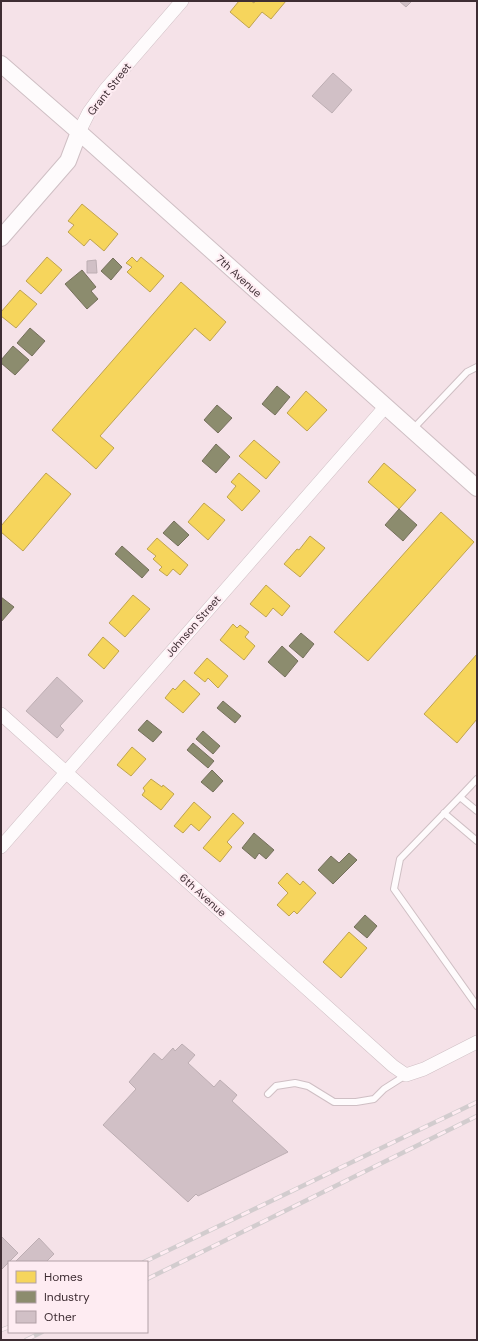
<svg xmlns="http://www.w3.org/2000/svg" width="478" height="1341" viewBox="0 0 478 1341" font-family="'DM Sans',sans-serif">
<rect width="100%" height="100%" fill="#f5e2e8"/>
<path fill="#f6d55c" stroke="#bfa350" d="M239,1H251L254,3L255,1H286L271,19L262,12L249,28L230,12Z
M82,204L118,234L104,251L90,239L84,246L68,232L74,225L68,221Z
M47,257L62,270L41,294L26,281Z
M132,257L137,262L141,257L164,276L150,292L127,272L132,267L126,263Z
M181,282L226,322L210,341L195,328L100,436L114,448L96,469L52,430Z
M20,290L37,304L16,328L1,316V312Z
M306,391L327,410L307,431L287,413Z
M254,440L280,462L266,479L239,456Z
M384,463L416,490L399,509L368,482Z
M46,473L71,494L23,551L1,532V526Z
M239,473L260,491L242,511L227,497L236,486L231,482Z
M204,503L225,520L208,540L188,522Z
M441,512L474,542L368,661L334,632Z
M310,536L325,548L300,577L284,564L297,549L299,550Z
M157,538L188,565L180,575L173,569L167,576L159,570L162,567L153,559L156,556L147,549Z
M266,585L290,606L282,616L273,608L266,617L250,604Z
M133,595L150,609L125,637L109,623Z
M233,624L237,628L240,625L249,632L245,637L255,646L244,660L220,640Z
M103,637L119,651L104,669L88,655Z
M477,654V719L457,743L424,714Z
M207,658L228,676L218,688L208,678L205,682L194,673Z
M184,680L200,694L183,713L165,698L173,688L175,690Z
M132,747L146,759L131,776L117,765Z
M151,779L162,787L163,785L174,794L161,810L142,795L145,791L143,788Z
M194,802L211,817L199,831L191,824L183,833L174,826Z
M233,813L244,823L227,842L232,847L220,862L203,848Z
M287,873L300,885L303,881L316,893L297,914L294,911L289,916L277,905L288,893L278,883Z
M349,932L367,948L341,978L323,962Z"/>
<path fill="#8c8c6e" stroke="#75705c" d="M113,258L122,267L111,280L101,271Z
M82,270L96,287L91,291L98,299L87,309L65,284Z
M30,328L45,341L32,356L17,343Z
M13,346L29,360L15,375L1,363V360Z
M277,386L290,397L275,415L262,404Z
M217,405L232,418L218,433L204,420Z
M216,444L230,457L216,473L202,461Z
M399,509L417,525L403,541L385,525Z
M174,521L189,535L178,546L163,533Z
M122,546L149,570L142,578L115,554Z
M1,597L14,607L1,622Z
M301,633L314,644L303,658L289,646Z
M282,646L298,661L285,677L268,662Z
M223,701L241,716L235,723L217,708Z
M147,720L162,732L153,742L138,730Z
M203,731L220,746L213,754L196,739Z
M193,743L214,761L208,768L187,750Z
M212,770L223,781L213,792L201,782Z
M254,833L274,850L266,859L259,853L255,859L242,848Z
M349,853L357,860L333,884L318,870L331,856L339,863Z
M365,915L377,926L367,938L354,927Z"/>
<path fill="#d1c0c6" stroke="#bdaeb3" d="M399,1H412L406,7Z
M333,73L352,90L332,113L312,96Z
M96,260L97,273H87V261Z
M57,677L83,701L60,726L64,730L57,738L26,711Z
M182,1044L195,1055L188,1063L214,1087L220,1080L237,1095L232,1101L288,1152L198,1196L196,1194L188,1202L103,1125L136,1089L129,1082L154,1053L162,1060L173,1048L175,1051Z
M1,1236L18,1253L1,1270Z
M39,1238L54,1254L46,1262H15Z"/>
<g fill="none" stroke-linecap="round" stroke-linejoin="round">
<defs>
<path id="service" d="M412,430L467,372L477,367
M460,797L477,779
M477,811L460,797L400,859L394,889L477,1006
M444,813L477,841
M268,1094L276,1086L295,1083L308,1086L334,1102H356L374,1099L384,1089L406,1075"/>
<path id="minor" d="M79,132L89,112L105,90L182,1
M1,714L393,1066L406,1075L424,1069L477,1042
M1,847L386,406"/>
<path id="tertiary" d="M1,64L79,132L477,488
M1,238L68,161L79,132"/>
</defs>
<use href="#service" stroke="#cfbfc4" stroke-width="8"/>
<use href="#minor" stroke="#cfbfc4" stroke-width="14"/>
<use href="#tertiary" stroke="#cfbfc4" stroke-width="18"/>
<use href="#service" stroke="#fefbfc" stroke-width="6"/>
<use href="#minor" stroke="#fefbfc" stroke-width="13"/>
<use href="#tertiary" stroke="#fefbfc" stroke-width="16"/>
<defs>
<path id="rail" d="M144,1262L477,1102
M147,1279L477,1116
M1,1330L9,1327
M26,1340L42,1332"/>
</defs>
<use href="#rail" stroke="#d2ccce" stroke-width="4.5"/>
<use href="#rail" stroke="#feecf2" stroke-width="3" stroke-dasharray="9" stroke-linecap="butt"/>
</g>
<g text-anchor="middle" dominant-baseline="central" stroke-width="4" stroke-linejoin="round" paint-order="stroke">
<g font-size="11" fill="#3e2d33" stroke="#feecf2">
<text transform="translate(109 89) rotate(-52)">Grant Street</text>
<text transform="translate(239 276) rotate(42)">7th Avenue</text>
<text transform="translate(193 626) rotate(-49)">Johnson Street</text>
<text transform="translate(203 895) rotate(42)">6th Avenue</text>
</g>
</g>
<rect width="478" height="1341" fill="none" stroke="#3e2d33" stroke-width="4"/>
<rect x="8" y="1261" width="140" height="72" fill="#feecf2" stroke="#b1a0a6"/>
<rect x="16" y="1271" width="20" height="12" fill="#f6d55c" stroke="#b1a0a6"/>
<text x="44" y="1281" font-size="12" fill="#3e2d33">Homes</text>
<rect x="16" y="1291" width="20" height="12" fill="#8c8c6e" stroke="#b1a0a6"/>
<text x="44" y="1301" font-size="12" fill="#3e2d33">Industry</text>
<rect x="16" y="1311" width="20" height="12" fill="#d1c0c6" stroke="#b1a0a6"/>
<text x="44" y="1321" font-size="12" fill="#3e2d33">Other</text>
</svg>
